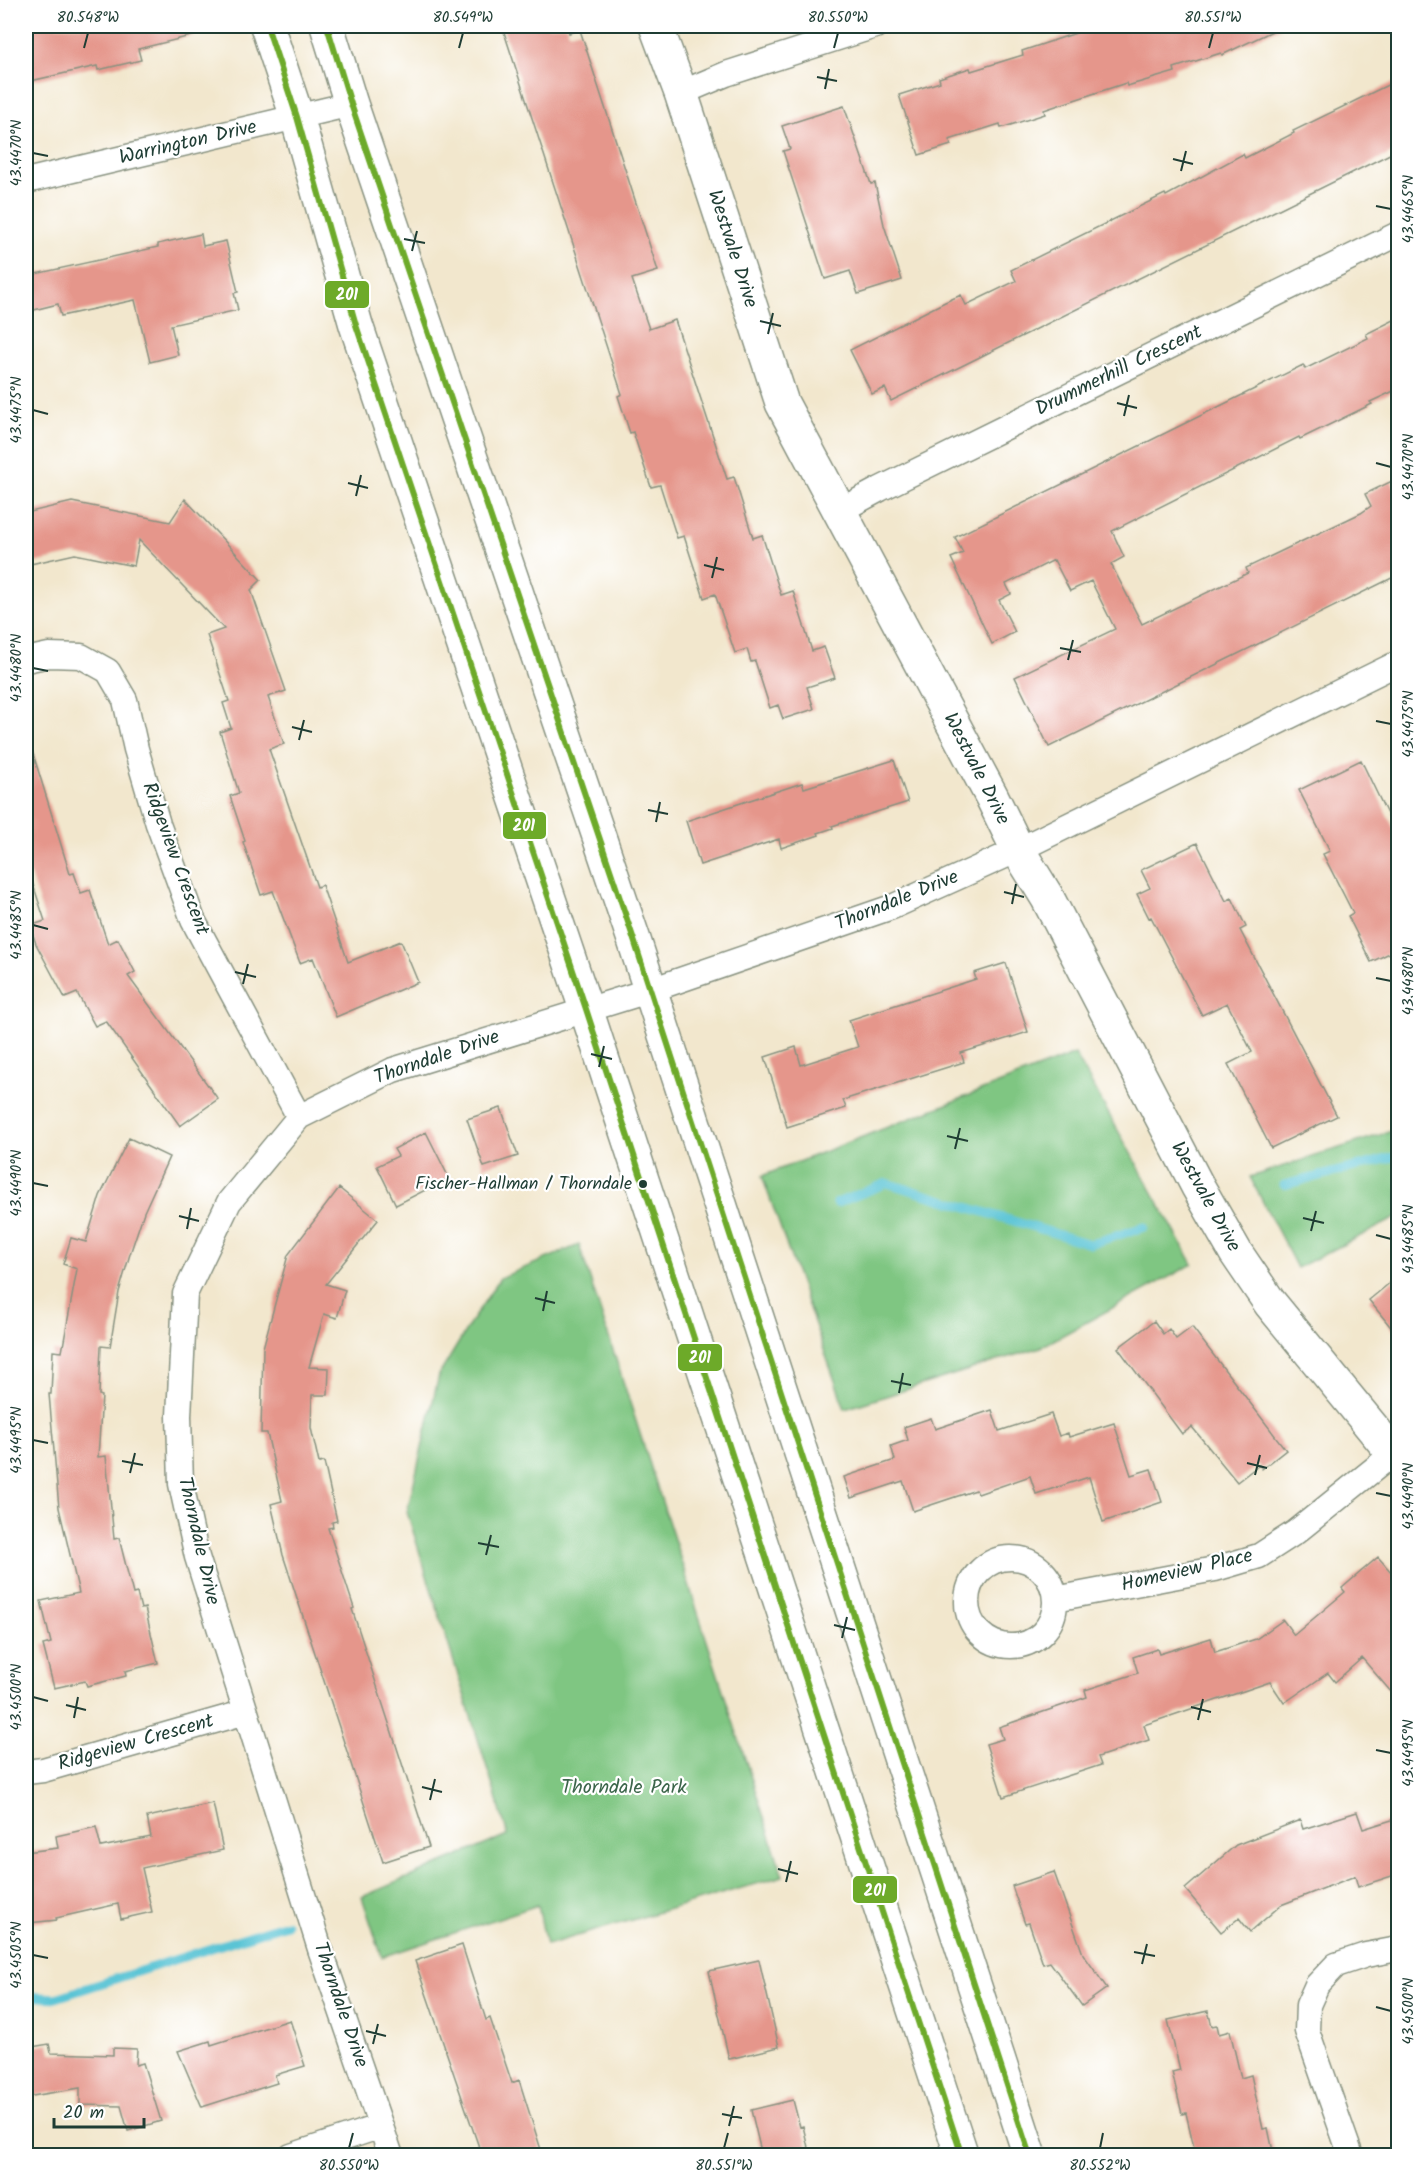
<svg xmlns="http://www.w3.org/2000/svg" width="1424" height="2181" viewBox="0 0 1424 2181" font-family="Kalam,sans-serif">
<rect width="100%" height="100%" fill="#fff"/>
<filter id="ink" filterUnits="userSpaceOnUse"><feTurbulence type="fractalNoise" baseFrequency=".0167" numOctaves="2"/><feDisplacementMap in="SourceGraphic" scale="12" xChannelSelector="R" yChannelSelector="G"/><feConvolveMatrix kernelMatrix="1 2 1 2 8 2 1 2 1" color-interpolation-filters="sRGB"/></filter>
<filter id="wash" filterUnits="userSpaceOnUse"><feTurbulence type="fractalNoise" baseFrequency=".008" numOctaves="4" result="noise"/><feDisplacementMap in="SourceGraphic" scale="24" xChannelSelector="R" yChannelSelector="G"/><feGaussianBlur stdDeviation="1.35" result="paint"/><feColorMatrix in="noise" values="0 0 0 0 0 0 0 0 0 0 0 0 0 0 0 0 0 1.4 0 .05"/><feComposite in="paint" operator="in"/></filter>
<g filter="url(#wash)">
<rect width="100%" height="100%" fill="#f2e7cd"/>
<path fill="#7fc682" stroke="#4f825b" stroke-width="1.5" d="M1075,1054L1193,1264L1041,1347L845,1409L762,1176Z
M1398,1129V1217L1297,1268L1250,1177Z
M579,1245L783,1876L546,1945L538,1905L382,1957L362,1897L508,1835L407,1512L439,1375L473,1319L500,1278Z"/>
<g fill="none" stroke-linecap="round" stroke-linejoin="round">
<path stroke="#5ac4d5" stroke-width="9" d="M1284,1185L1398,1156
M837,1203L887,1183L1090,1244L1144,1227
M26,1996L56,1998L286,1924"/>
</g>
<g id="blocks">
<path fill="#e5968b" d="M26,26H194L195,35L138,49L141,60L98,70L97,66L26,82Z
M502,26H567L569,33L580,30L658,271L632,279L649,329L675,320L727,479L734,477L753,538L762,535L781,595L793,591L812,651L824,647L835,678L807,687L814,709L783,719L778,705L770,708L755,661L751,662L747,649L735,653L715,594L704,598L684,536L677,538L660,485L651,487L633,432L630,433L618,396L622,394Z
M1073,26H1283L1222,55L1221,53L1174,68L1175,72L1127,86L1126,83L1071,101L1044,110L1045,114L1001,128L1000,124L949,140L951,145L919,155L899,95L940,82L939,78L970,68L971,71L1023,55L1022,51L1076,33Z
M1398,80V150L891,401L885,388L872,394L850,350L945,302L961,295L966,305L1016,281L1011,270L1165,194L1166,196L1243,154L1245,158L1294,133L1293,131Z
M844,106L871,184L875,183L884,225L902,280L858,294L850,271L825,279L783,151L790,149L782,126Z
M201,234L203,246L226,241L238,292L234,293L238,310L171,325L178,355L150,362L135,300L61,316L58,304L26,312V276L158,247V244Z
M1398,318V389L1370,402L1372,404L1300,439L1299,437L1112,531L1124,557L1111,564L1142,624L1248,573L1246,568L1361,513L1371,506L1365,494L1392,481L1398,495V575L1049,747L1015,677L1115,629L1091,581L1070,591L1054,560L1006,584L1011,594L999,600L1015,632L992,644L951,558L963,553L955,537L1303,365L1305,369L1368,338L1366,334Z
M185,499L261,580L251,590L286,691L268,697L284,744L269,749L317,887L322,885L348,962L401,941L418,982L336,1017L313,958L300,963L273,891L261,895L243,842L245,841L230,796L239,793L220,732L231,728L223,703L229,701L207,635L224,629L139,540L134,566L75,554L26,565V513L72,502L170,522Z
M26,747H31L70,874L74,873L81,893L90,890L108,944L118,939L135,972L128,976L218,1099L180,1126L106,1021L95,1026L77,993L65,998L36,944L30,926L45,921L26,863Z
M894,760L908,802L832,826L833,828L818,833L819,835L781,848L779,839L700,865L686,821L802,783L804,788Z
M1361,760L1398,837V949L1371,962L1348,916L1353,913L1323,854L1330,851L1299,790Z
M1197,843L1226,901L1232,898L1246,927L1240,930L1337,1116L1271,1148L1228,1064L1252,1052L1227,1003L1202,1015L1151,917L1149,918L1137,894L1150,888L1141,870Z
M1006,963L1028,1032L961,1053L964,1062L843,1100L846,1108L787,1127L765,1057L796,1047L801,1065L858,1047L849,1020L976,979L974,973Z
M501,1108L518,1156L484,1167L467,1119Z
M426,1132L449,1178L396,1205L377,1166L398,1156L394,1149Z
M129,1138L169,1157L144,1212L130,1254L119,1292L110,1347L101,1346L99,1395L102,1396L98,1457L106,1456L114,1539L119,1538L133,1594L137,1593L141,1609L145,1608L158,1663L125,1671L126,1676L87,1686L85,1681L54,1688L43,1645L51,1643L41,1601L79,1593L59,1508L49,1394H51L53,1351L62,1352L77,1269L63,1264L71,1238L86,1242L100,1196Z
M339,1188L378,1220L326,1284L345,1290L337,1318L324,1314L309,1367L329,1368L328,1395H312L311,1428L319,1463L324,1462L337,1521L332,1522L333,1527L328,1528L354,1608L352,1609L429,1847L383,1862L283,1555L271,1504L282,1501L267,1433H261L263,1348L288,1255Z
M1398,1276V1336L1369,1300Z
M1154,1321L1163,1334L1169,1329L1176,1339L1192,1327L1286,1450L1262,1469L1259,1465L1237,1482L1192,1427L1182,1434L1118,1348Z
M992,1410L999,1431L1051,1414L1059,1436L1068,1433L1069,1437L1114,1423L1131,1475L1151,1469L1162,1502L1103,1522L1089,1477L1036,1494L1030,1476L978,1494L976,1490L913,1511L903,1481L851,1498L844,1477L895,1460L891,1446L908,1440L904,1427L931,1418L935,1429Z
M1378,1557L1398,1580V1700L1362,1658L1335,1682L1328,1673L1284,1703L1270,1682L1144,1725L1149,1740L1098,1757L1101,1765L1003,1797L986,1744L1003,1739L999,1727L1087,1697L1085,1690L1138,1673L1133,1657L1157,1649L1159,1654L1211,1638L1215,1652L1256,1639L1283,1620L1294,1635L1345,1592L1342,1588Z
M213,1803L223,1850L142,1868L152,1912L121,1919L118,1904L56,1918L57,1920L28,1923L26,1907V1852L58,1848L56,1836L96,1827L101,1847L151,1837L147,1817Z
M1357,1812L1363,1829L1398,1818V1874L1358,1887L1355,1876L1281,1905L1250,1932L1239,1918L1221,1932L1185,1889L1236,1845L1300,1820L1303,1829Z
M1054,1872L1083,1954L1107,1988L1082,2006L1050,1962L1043,1964L1029,1923L1025,1924L1012,1886Z
M462,1945L486,2020L490,2018L512,2083L519,2080L543,2156H482L415,1961Z
M759,1960L779,2047L729,2059L709,1971Z
M1208,2011L1212,2026L1217,2025L1219,2034L1230,2031L1241,2078L1251,2075L1263,2129L1268,2128L1274,2156H1196L1186,2113L1182,2114L1172,2072L1180,2070L1168,2020Z
M290,2020L305,2066L275,2075L277,2083L202,2107L178,2051L210,2041L211,2045Z
M49,2044L51,2053L113,2055V2048L137,2049L136,2065L143,2063L161,2121L128,2131L121,2106L80,2105V2088L26,2097V2048Z
M793,2100L800,2127L803,2126L810,2156H762L751,2110Z"/>
</g>
</g>
<g filter="url(#ink)">
<use href="#blocks" fill-opacity="0" stroke="#889280" stroke-width="1.5"/>
<g fill="none" stroke-linecap="round" stroke-linejoin="round">
<defs>
<path id="street" d="M681,93L726,74L875,26
M26,181L351,104
M841,510L880,489L1398,234
M26,660L49,655L81,656L108,671L125,700L136,749L158,824L193,920L299,1117
M967 1602a44 44 0 1 1 88 0a44 44 0 1 1-88 0Z
M1055,1599L1215,1569L1259,1556L1296,1532L1394,1453
M26,1772L43,1770L246,1712
M291,2156L381,2126
M391,2156L320,1949L246,1712L197,1557L181,1484L179,1416L185,1294L229,1202L299,1117L393,1070L651,990L892,907L1018,850L1398,663
M1351,2156L1307,2031L1308,2005L1317,1985L1336,1965L1366,1955L1398,1949"/>
<path id="secondary" d="M267,26L297,117L356,325L586,1009L962,2156
M327,26L351,104L633,937L1030,2156
M656,26L681,93L782,403L992,797L1018,850L1047,897L1197,1185L1236,1253L1270,1303L1398,1459"/>
</defs>
<use href="#street" stroke="#889280" stroke-width="27"/>
<use href="#secondary" stroke="#889280" stroke-width="36"/>
<use href="#street" stroke="#fff" stroke-width="24"/>
<use href="#secondary" stroke="#fff" stroke-width="33"/>
<defs>
<path id="bus-1" d="M267,26L297,117L356,325L586,1009L962,2156
M327,26L351,104L633,937L1030,2156"/>
</defs>
<use href="#bus-1" stroke="#fff" stroke-width="10"/>
<use href="#bus-1" stroke="#6daa29" stroke-width="6"/>
</g>
</g>
<path fill="none" stroke="#1f3d34" stroke-width="2" d="M84,48L88,33M459,48L463,33M834,48L838,33M1209,48L1213,33M817,77L837,81M825,89L829,69M33,153L48,156M1173,159L1193,164M1181,171L1186,151M1376,206L1391,209M404,239L425,243M412,251L417,231M760,321L781,326M768,334L773,313M1117,403L1137,408M33,410L48,414M1124,416L1129,395M1376,463L1391,467M348,483L368,488M356,496L361,475M704,565L724,570M712,578L717,557M1060,648L1081,652M1068,660L1073,640M33,668L48,671M1376,721L1391,724M292,727L312,732M299,740L304,720M648,810L668,814M656,822L660,802M1004,892L1024,897M1012,904L1016,884M33,925L48,929M235,972L256,977M1376,978L1391,981M243,984L248,964M591,1054L612,1059M599,1067L604,1046M947,1136L968,1141M955,1149L960,1128M33,1183L48,1186M179,1216L199,1221M1303,1218L1324,1223M187,1229L191,1208M1311,1231L1316,1211M1376,1235L1391,1239M535,1298L555,1303M543,1311L547,1291M891,1381L911,1385M899,1393L903,1373M33,1440L48,1443M122,1461L143,1465M1247,1463L1267,1468M130,1473L135,1453M1255,1475L1260,1455M1376,1493L1391,1496M478,1543L499,1547M486,1555L491,1535M834,1625L855,1630M842,1638L847,1617M33,1697L48,1701M66,1705L86,1710M1191,1707L1211,1712M74,1718L78,1697M1198,1720L1203,1699M1376,1750L1391,1753M422,1787L442,1792M430,1800L435,1779M778,1869L798,1874M786,1882L791,1861M1134,1952L1155,1956M33,1955L48,1958M1142,1964L1147,1944M1376,2007L1391,2011M366,2031L386,2036M373,2044L378,2024M722,2114L742,2118M729,2126L734,2106M349,2148L353,2133M724,2148L728,2133M1100,2148L1103,2133"/>
<circle fill="#1f3d34" stroke="#fff" stroke-width="2" cx="643" cy="1184" r="5"/>
<g text-anchor="middle" dominant-baseline="central" stroke-width="4.5" stroke-linejoin="round" paint-order="stroke">
<g font-size="18" fill="#1f3d34" stroke="#fff" text-anchor="end">
<text x="632" y="1184">Fischer-Hallman / Thorndale</text>
</g>
<g font-size="20" fill="#1f3d34" stroke="#fff">
<text transform="translate(188 143) rotate(-13)">Warrington Drive</text>
<text transform="translate(732 249) rotate(72)">Westvale Drive</text>
<text transform="translate(1119 371) rotate(-26)">Drummerhill Crescent</text>
<text transform="translate(976 769) rotate(63)">Westvale Drive</text>
<text transform="translate(175 859) rotate(70)">Ridgeview Crescent</text>
<text transform="translate(897 901) rotate(-22)">Thorndale Drive</text>
<text transform="translate(437 1058) rotate(-19)">Thorndale Drive</text>
<text transform="translate(1205 1197) rotate(61)">Westvale Drive</text>
<text transform="translate(198 1541) rotate(77)">Thorndale Drive</text>
<text transform="translate(1187 1571) rotate(-13)">Homeview Place</text>
<text transform="translate(136 1743) rotate(-16)">Ridgeview Crescent</text>
<text transform="translate(340 2005) rotate(71)">Thorndale Drive</text>
</g>
<g font-size="20" fill="#3c664b" stroke="#fff">
<text x="624" y="1788">Thorndale Park</text>
</g>
</g>
<g stroke="#fff" stroke-width="2">
<rect x="324" y="280" width="46" height="29" rx="6" fill="#6daa29"/>
<rect x="502" y="811" width="45" height="29" rx="6" fill="#6daa29"/>
<rect x="677" y="1343" width="46" height="29" rx="6" fill="#6daa29"/>
<rect x="852" y="1875" width="46" height="29" rx="6" fill="#6daa29"/>
</g>
<g font-size="16" text-anchor="middle" font-weight="bold" fill="#fff">
<text x="347" y="300">201</text>
<text x="524" y="831">201</text>
<text x="700" y="1363">201</text>
<text x="875" y="1896">201</text>
</g>
<rect width="1424" height="2181" fill="none" stroke="#fff" stroke-width="66"/>
<path d="M54 2118v9h90v-9" fill="none" stroke="#1f3d34" stroke-width="3"/>
<text x="63" y="2118" font-size="18" fill="#1f3d34" stroke="#ffffff" stroke-width="4.5" paint-order="stroke">20 m</text>
<rect x="33" y="33" width="1358" height="2115" fill="none" stroke="#1f3d34" stroke-width="2"/>
<g font-size="15" text-anchor="middle" fill="#1f3d34">
<text x="88" y="22">80.548°W</text>
<text x="463" y="22">80.549°W</text>
<text x="838" y="22">80.550°W</text>
<text x="1213" y="22">80.551°W</text>
<text transform="translate(16 153) rotate(-90)" y="5">43.4470°N</text>
<text transform="translate(1408 209) rotate(-90)" y="5">43.4465°N</text>
<text transform="translate(16 410) rotate(-90)" y="5">43.4475°N</text>
<text transform="translate(1408 467) rotate(-90)" y="5">43.4470°N</text>
<text transform="translate(16 668) rotate(-90)" y="5">43.4480°N</text>
<text transform="translate(1408 724) rotate(-90)" y="5">43.4475°N</text>
<text transform="translate(16 925) rotate(-90)" y="5">43.4485°N</text>
<text transform="translate(1408 981) rotate(-90)" y="5">43.4480°N</text>
<text transform="translate(16 1183) rotate(-90)" y="5">43.4490°N</text>
<text transform="translate(1408 1239) rotate(-90)" y="5">43.4485°N</text>
<text transform="translate(16 1440) rotate(-90)" y="5">43.4495°N</text>
<text transform="translate(1408 1496) rotate(-90)" y="5">43.4490°N</text>
<text transform="translate(16 1697) rotate(-90)" y="5">43.4500°N</text>
<text transform="translate(1408 1753) rotate(-90)" y="5">43.4495°N</text>
<text transform="translate(16 1955) rotate(-90)" y="5">43.4505°N</text>
<text transform="translate(1408 2011) rotate(-90)" y="5">43.4500°N</text>
<text x="349" y="2170">80.550°W</text>
<text x="724" y="2170">80.551°W</text>
<text x="1100" y="2170">80.552°W</text>
</g>
</svg>
